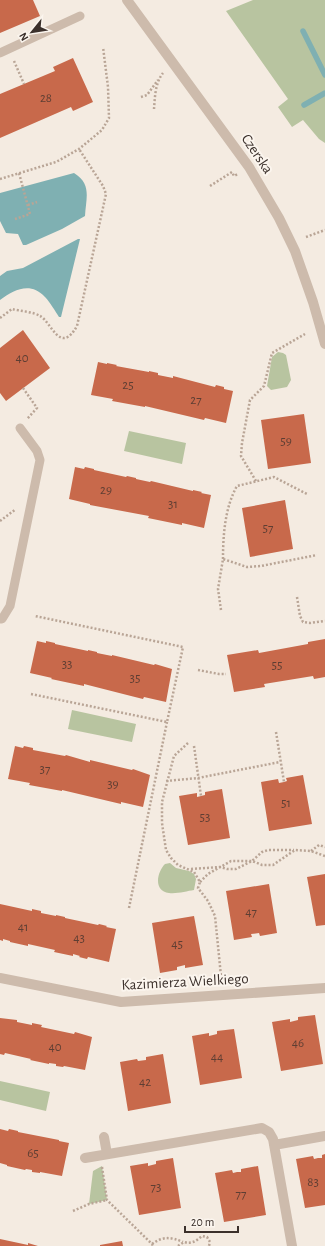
<svg xmlns="http://www.w3.org/2000/svg" width="325" height="1246" viewBox="0 0 325 1246" font-family="'Alegreya Sans',sans-serif">
<rect width="100%" height="100%" fill="#f4ebe1"/>
<path fill="#b8c4a0" d="M253,0H325V143L319,139L303,120L292,127L278,107L288,99L226,11Z
M278,352L283,353L286,355L291,380L287,387L271,390L267,386L272,357Z
M129,431L186,443L182,464L124,451Z
M72,710L136,724L132,742L68,729Z
M170,863L176,868L189,871L194,874L196,879L194,890C187,891 177,894 169,893C153,891 157,872 165,864Z
M0,1081L50,1092L46,1111L0,1100Z
M102,1166L107,1200L89,1204L93,1171Z"/>
<path fill="#7fb0b2" d="M74,173C92,184 86,198 85,216L62,229L26,245H23L18,234L6,233L0,221V193Z
M78,239H80L61,317H59C55,311 50,302 45,297C30,281 14,290 0,300V276L7,271L23,268Z"/>
<g fill="none" stroke-linecap="round" stroke-linejoin="round">
<path stroke="#7fb0b2" stroke-width="5.5" d="M303,31L325,75
M304,105L325,93"/>
</g>
<path fill="#c8694b" d="M0,0H33L40,16L0,33Z
M73,58L93,102L73,111L71,107L0,138V94L55,71L53,67Z
M23,330L50,368L6,401L0,393V348Z
M98,362L107,364V363L117,365L116,366L149,372V371L158,373V375L173,378V376L215,387L216,385L224,387V389L233,391L226,423L205,418L204,420L145,406V407L112,401L113,399L91,395Z
M304,414L311,463L268,469L261,420Z
M75,467L84,469L85,467L94,469V470L126,477L127,476L136,478V479L150,482L151,481L193,491V490L202,492L201,493L211,495L204,528L182,523V525L148,518L149,516L90,505V504L69,499Z
M285,500L293,549L250,557L242,508Z
M325,639V677L314,679L313,676L264,684L265,687L234,692L227,655L258,650L259,653L308,644V642Z
M37,641L46,643V641L55,643V644L88,651V650L97,652V653L112,656V655L154,665L155,664L172,669L166,702L144,697L143,699L131,696L84,684V686L51,679L52,678L30,673Z
M15,746L23,748L24,746L33,748V750L65,756L66,755L90,762V760L132,770L133,769L150,775L143,807L121,802V804L62,790V791L29,785L30,783L8,779Z
M303,775L312,824L269,831L261,782L278,779L279,783L284,782L287,781L286,778Z
M222,789L230,838L188,845L179,796L197,793V797L205,795V792Z
M325,874V925L316,926L307,877Z
M269,884L277,933L260,936L259,933L251,934L252,937L234,940L226,891Z
M0,904L32,911V909L41,911V913L56,916V915L65,917V918L98,925L99,924L107,926L106,927L116,929L109,962L88,957L87,959L79,957L80,956L73,954V956L54,952L55,950L28,944V946L10,942V941L3,939V941L0,940Z
M194,916L203,965L185,968V965L177,967V970L160,973L152,923Z
M315,1015L323,1064L281,1071L272,1022L290,1019V1022L298,1020V1017Z
M0,1018L17,1020V1022L32,1025V1023L42,1025L41,1027L74,1034L75,1032L92,1037L85,1070L64,1066L63,1067L56,1066V1064L49,1063V1064L30,1060L31,1059L5,1053L4,1055L0,1054Z
M234,1029L242,1078L200,1085L192,1036L209,1033V1036L217,1034V1031Z
M163,1054L171,1103L128,1111L120,1062L137,1059L138,1061L146,1060V1057Z
M0,1129L8,1131L9,1129L18,1131V1132L59,1140V1141L69,1143L62,1176L40,1172V1173L32,1172V1170L26,1169L25,1170L7,1166V1165L0,1163Z
M325,1154V1205L305,1208L296,1159L313,1156L314,1159L318,1158H322V1155Z
M173,1158L181,1208L139,1215L130,1166L148,1163V1166L156,1164V1161Z
M258,1166L266,1215L224,1222L215,1173L232,1170L233,1173L237,1172H241V1169Z
M0,1239L28,1245V1243L38,1246H0Z
M122,1241L123,1246H100V1245Z"/>
<g fill="none" stroke-linecap="round" stroke-linejoin="round">
<path stroke="#b9a596" stroke-width="2.5" stroke-dasharray="2 2" stroke-linecap="butt" d="M14,61L24,84
M141,97L147,95L158,80
M154,109C155,97 155,83 163,73
M0,179L56,162L79,149L102,130L109,118L108,87L103,47
M210,186L232,172L234,176L238,174
M28,205L37,202
M15,219L30,214L19,173
M306,237L325,230
M0,318L12,309C20,311 34,312 40,316C51,321 60,356 77,326L106,194L103,186L79,149
M23,388L37,408L27,419
M256,481L241,456L242,443L250,400L264,386L272,353L305,334
M0,521L16,509
M223,559C223,535 225,507 237,486L274,477L307,494
M297,597L300,616L303,622L310,623L325,621
M221,610L218,589L223,559L247,567L261,566L317,555
M198,670L219,674H226
M31,694L167,722L183,647L35,616
M276,732L284,782
M188,743L174,756L162,802V823L166,850L171,858L178,865L194,872L200,882L198,888L208,901L215,916L221,976
M194,746L201,796
M166,781L198,778L280,762
M311,851L319,845L325,847
M191,869L220,867L227,869H236L252,861L262,852L268,850H294
M200,882L208,874L231,861H252L262,865H273L295,850L311,851L325,856
M129,908L167,722
M102,1167L107,1200L152,1244L153,1246
M73,1211L89,1204L107,1200
M152,1244C163,1236 171,1237 183,1242
M178,1246L184,1242C192,1244 196,1241 202,1236L207,1237L210,1242L209,1246"/>
<path stroke="#cdbbac" stroke-width="9" d="M0,53L80,16
M0,619H2L10,606L40,460L37,451L20,428"/>
<path stroke="#cdbbac" stroke-width="10" d="M127,0L249,167L279,218L295,251L313,302L325,344
M0,978L121,1002L325,988
M104,1137L107,1154
M274,1145L325,1136
M85,1158L262,1128L269,1132L273,1139L292,1246"/>
</g>
<g text-anchor="middle" dominant-baseline="central" stroke-width="4" stroke-linejoin="round" paint-order="stroke">
<g font-size="13" fill="#5e3e33">
<text x="46" y="98">28</text>
<text x="22" y="358">40</text>
<text x="128" y="385">25</text>
<text x="196" y="400">27</text>
<text x="286" y="441">59</text>
<text x="106" y="490">29</text>
<text x="173" y="504">31</text>
<text x="268" y="528">57</text>
<text x="67" y="664">33</text>
<text x="277" y="665">55</text>
<text x="135" y="678">35</text>
<text x="45" y="769">37</text>
<text x="113" y="784">39</text>
<text x="286" y="803">51</text>
<text x="205" y="817">53</text>
<text x="251" y="912">47</text>
<text x="23" y="927">41</text>
<text x="79" y="938">43</text>
<text x="177" y="944">45</text>
<text x="298" y="1043">46</text>
<text x="55" y="1047">40</text>
<text x="217" y="1057">44</text>
<text x="145" y="1082">42</text>
<text x="33" y="1153">65</text>
<text x="313" y="1182">83</text>
<text x="156" y="1187">73</text>
<text x="241" y="1194">77</text>
</g>
<g font-size="15" fill="#3b302b" stroke="#fbf5ee">
<text transform="translate(257 154) rotate(56)">Czerska</text>
<text transform="translate(185 982) rotate(-3)">Kazimierza Wielkiego</text>
</g>
</g>
<g transform="translate(32 32) rotate(240)" stroke="#fbf5ee" stroke-width="3" paint-order="stroke">
<path d="M0-3L7 15L0 10L-7 15Z" fill="#3b302b"/>
<text y="-6" font-size="11" font-weight="bold" text-anchor="middle" fill="#3b302b">N</text>
</g>
<path d="M185 1226v6h53v-6" fill="none" stroke="#3b302b" stroke-width="2"/>
<text x="191" y="1226" font-size="12" fill="#3b302b" stroke="#fbf5ee" stroke-width="3" paint-order="stroke">20 m</text>
</svg>
